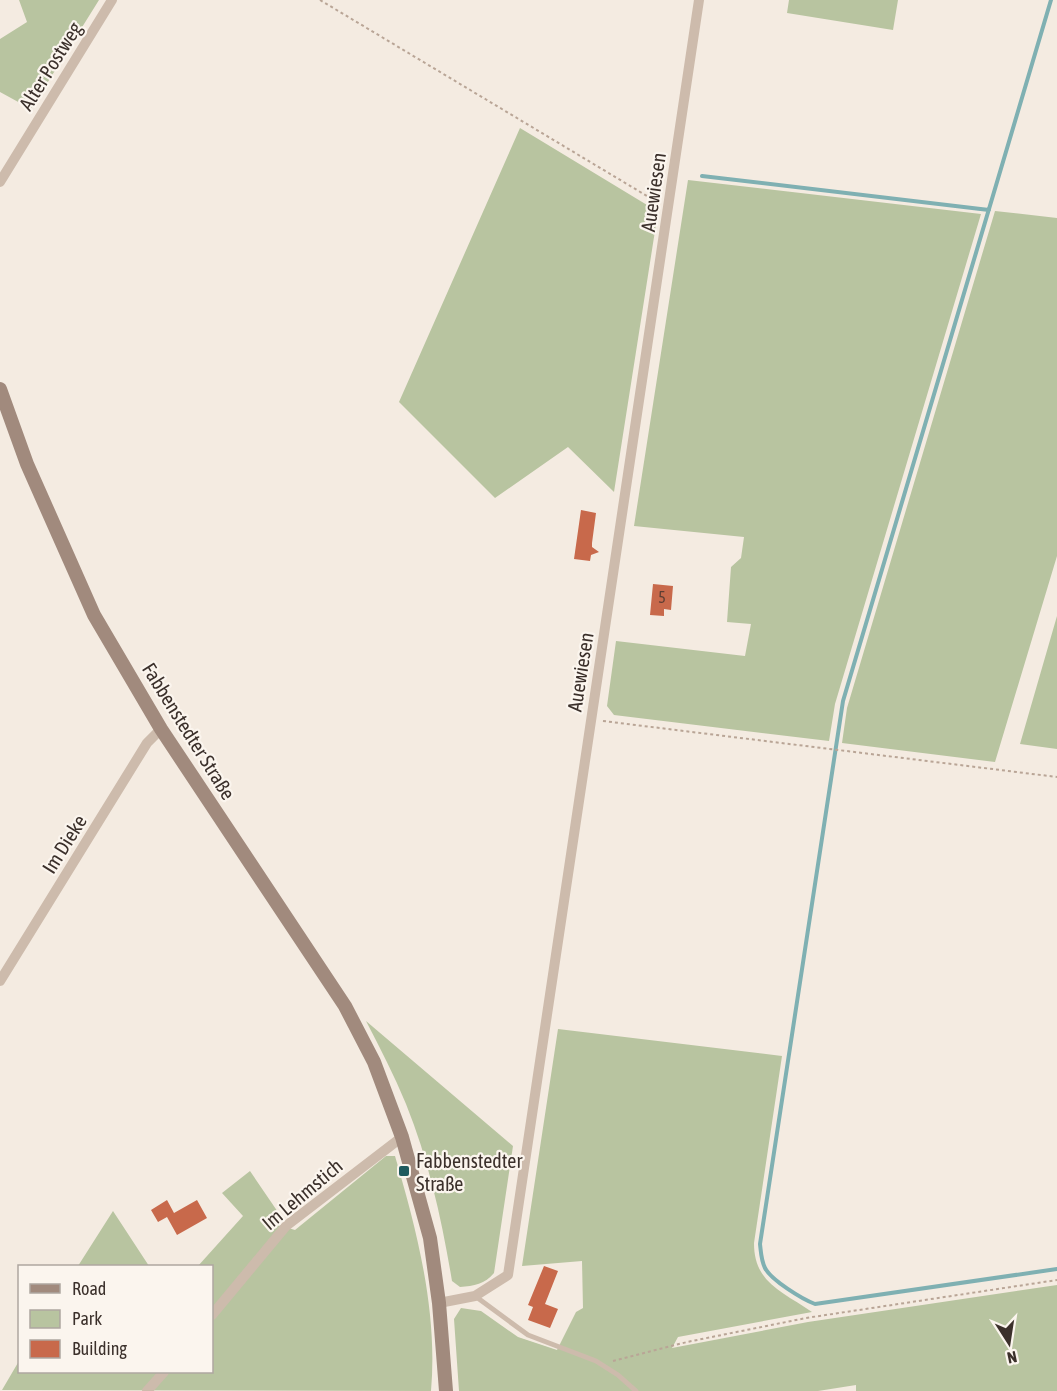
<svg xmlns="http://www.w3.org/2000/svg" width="1057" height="1391" viewBox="0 0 1057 1391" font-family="'Asap Condensed',sans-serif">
<rect width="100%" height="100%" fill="#f4ebe1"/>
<path fill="#b8c4a0" d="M19,0H99L31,109L0,92V39L27,22Z
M789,0H898L893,30L787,13Z
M520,128L652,208L657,218L614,492L568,447L495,498L399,402Z
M688,180L981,214L835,704L829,741L614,715L607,706L616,641L745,656L751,624L727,622L731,567L741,558L744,537L634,526Z
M995,211L1057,218V556L995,762L842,743L847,708Z
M1057,616V749L1020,744Z
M366,1021L513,1146L494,1273C485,1284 474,1286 460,1287L452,1281C442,1221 429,1161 406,1104C394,1075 380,1048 366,1021Z
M558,1029L782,1056L754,1243C754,1283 782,1291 812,1312L678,1337L672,1348L808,1322L1057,1285V1391H856V1385L818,1391H459L454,1319L461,1308L481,1311L518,1337L557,1350L576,1312L583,1308L582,1261L522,1266Z
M386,1156H395C417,1231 438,1312 431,1391L2,1390L19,1361L20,1372H212V1266H198L243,1216L222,1193L250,1171L282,1218L278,1225L295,1230Z
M113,1211L149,1266H78Z"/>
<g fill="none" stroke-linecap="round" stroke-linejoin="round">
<path stroke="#7fb0b2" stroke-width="4" d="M1051,0L843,701L760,1244C761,1252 761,1260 765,1268C771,1280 802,1299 815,1304L1057,1269
M702,176L989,210"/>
</g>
<path fill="#c8694b" d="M581,510L596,513L592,543V547L599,552L591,555L590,561L574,559Z
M653,584L673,586L671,610L664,609V616L650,615Z
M167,1200L174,1213L197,1200L207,1218L177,1235L167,1217L158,1222L151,1210Z
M544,1266L558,1271L545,1304L558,1309L550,1328L528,1320L533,1307L528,1305Z"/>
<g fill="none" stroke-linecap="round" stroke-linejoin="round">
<path stroke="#b9a596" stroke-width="2" stroke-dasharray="3 3" stroke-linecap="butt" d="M320,0L657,202
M603,721L1057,777
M613,1361L687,1342L806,1318L1057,1280"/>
<path stroke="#cdbbac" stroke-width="5" d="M475,1296L528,1335L596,1361L618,1375L636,1391"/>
<path stroke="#cdbbac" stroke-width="10" d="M0,182L112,0
M0,981L147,743L161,729
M439,1303L475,1296L508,1275L699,0
M212,1315L286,1226L402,1137
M147,1391L164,1372"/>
<path stroke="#a18a7d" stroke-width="14" d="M0,389L27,464L94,615L161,729L345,1006L374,1062L402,1137L430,1238L439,1303L446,1391"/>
</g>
<rect fill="#1f5a5e" stroke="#fbf5ee" stroke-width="2" x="398" y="1165" width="12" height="12" rx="3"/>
<g text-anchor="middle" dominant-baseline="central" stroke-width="4.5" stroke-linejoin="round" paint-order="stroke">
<g font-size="16" fill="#5e3e33">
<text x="662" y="597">5</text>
</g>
<g font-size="20" fill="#3b302b" stroke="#fbf5ee">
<text transform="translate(50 66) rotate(-58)">Alter Postweg</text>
<text transform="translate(653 192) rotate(-82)">Auewiesen</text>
<text transform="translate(580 672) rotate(-81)">Auewiesen</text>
<text transform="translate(189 731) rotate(58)">Fabbenstedter Straße</text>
<text transform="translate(64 844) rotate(-58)">Im Dieke</text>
<text transform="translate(302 1194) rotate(-40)">Im Lehmstich</text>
</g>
<g font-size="20" fill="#3b302b" stroke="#fbf5ee" text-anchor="start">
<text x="416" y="1160">Fabbenstedter<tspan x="416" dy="23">Straße</tspan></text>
</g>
</g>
<rect x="18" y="1265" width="195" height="108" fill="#fbf5ee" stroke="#aea6a0" stroke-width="1.5"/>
<rect x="30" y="1284" width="30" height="9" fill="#a18a7d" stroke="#aea6a0" stroke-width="1.5"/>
<text x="72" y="1295" font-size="18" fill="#3b302b">Road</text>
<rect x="30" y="1310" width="30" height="18" fill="#b8c4a0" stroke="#aea6a0" stroke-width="1.5"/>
<text x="72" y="1325" font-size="18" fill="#3b302b">Park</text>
<rect x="30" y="1340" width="30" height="18" fill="#c8694b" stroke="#aea6a0" stroke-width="1.5"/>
<text x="72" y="1355" font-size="18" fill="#3b302b">Building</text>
<g transform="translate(1009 1343) rotate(168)" stroke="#fbf5ee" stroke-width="4.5" paint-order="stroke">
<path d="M0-4.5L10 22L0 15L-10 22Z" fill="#3b302b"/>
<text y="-9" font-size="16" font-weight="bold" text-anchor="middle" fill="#3b302b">N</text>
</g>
</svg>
